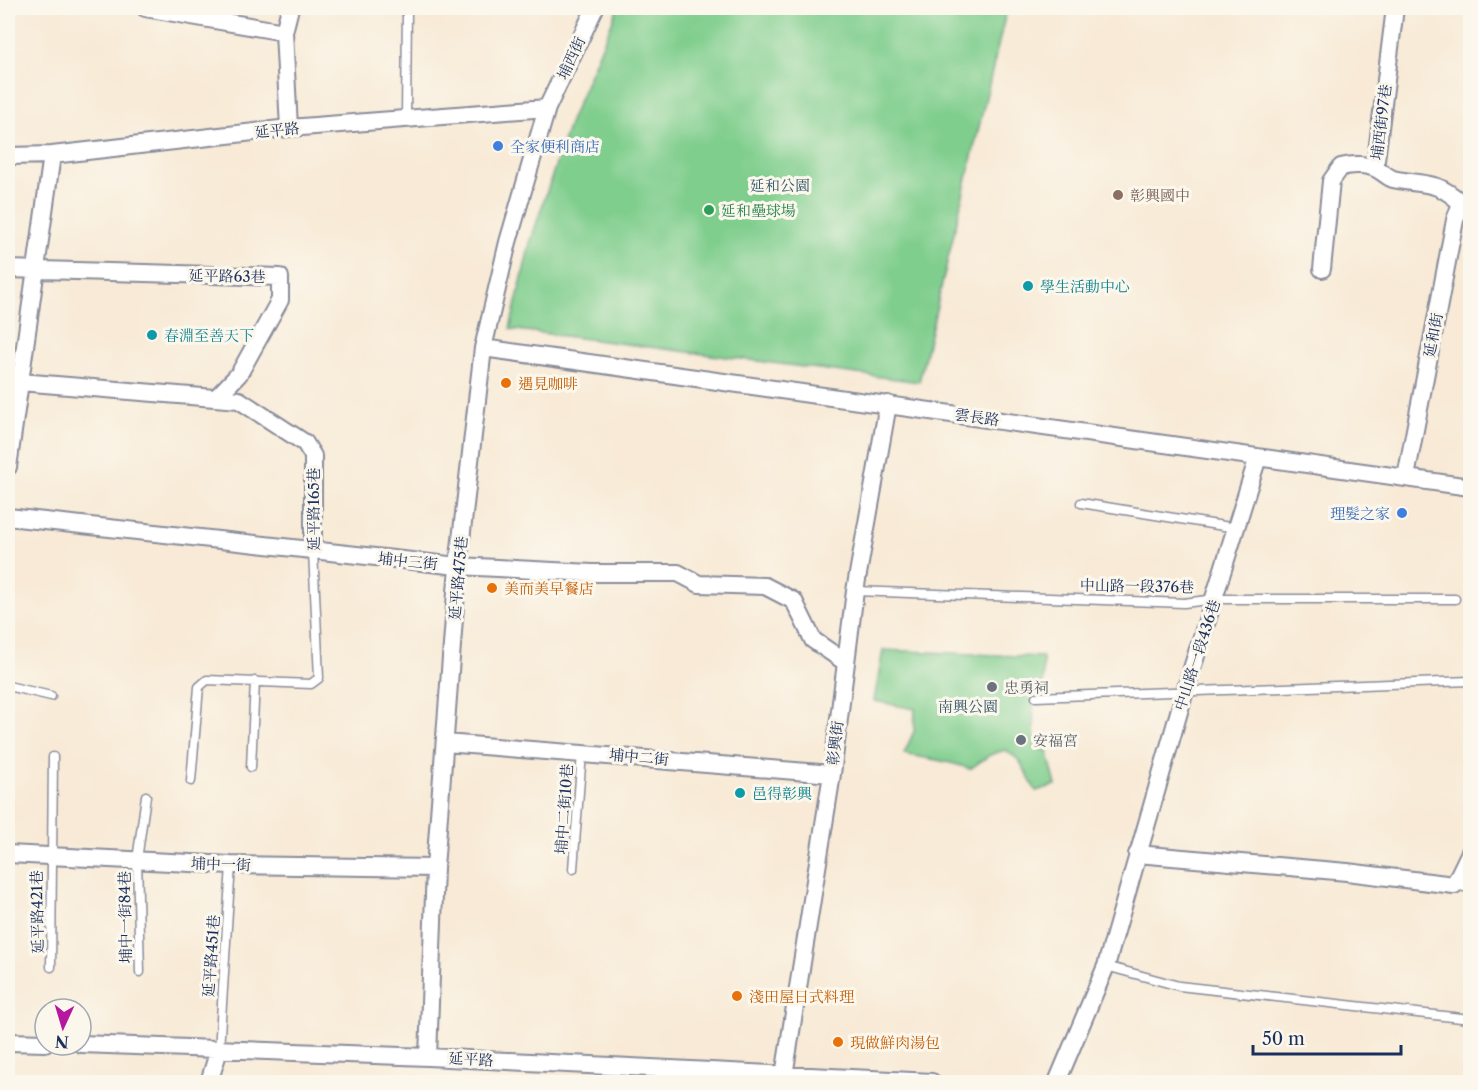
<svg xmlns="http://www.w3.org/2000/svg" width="1478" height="1090" viewBox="0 0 1478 1090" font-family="'Libre Caslon Text','Noto Serif TC',serif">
<rect width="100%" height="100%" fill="#fbf7ec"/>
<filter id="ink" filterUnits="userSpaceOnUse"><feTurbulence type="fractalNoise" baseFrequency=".0167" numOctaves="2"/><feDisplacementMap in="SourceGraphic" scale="12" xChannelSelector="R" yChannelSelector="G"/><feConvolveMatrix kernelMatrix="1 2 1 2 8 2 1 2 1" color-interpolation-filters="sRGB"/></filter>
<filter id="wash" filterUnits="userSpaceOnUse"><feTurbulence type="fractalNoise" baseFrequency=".008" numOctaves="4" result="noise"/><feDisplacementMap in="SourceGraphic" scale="24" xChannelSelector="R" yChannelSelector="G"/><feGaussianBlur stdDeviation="1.35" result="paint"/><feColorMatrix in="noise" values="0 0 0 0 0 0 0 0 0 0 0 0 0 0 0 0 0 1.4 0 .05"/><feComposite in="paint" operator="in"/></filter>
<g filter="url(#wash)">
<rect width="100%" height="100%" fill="#f8ead6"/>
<path fill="#7fce8d" stroke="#4d7e76" stroke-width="1.5" d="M618,8H1007L919,382L510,329L530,243L570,121Z
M883,650L1043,657V695L1033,706L1035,748L1047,750L1056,785L1036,791L1019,760L1005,750L990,755L970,769C948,760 927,759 904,754L914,731L915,709L874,701Z"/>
</g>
<g filter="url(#ink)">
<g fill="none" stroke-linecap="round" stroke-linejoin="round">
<defs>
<path id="service" d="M406,119L407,8
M1081,503L1236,528
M855,591L1184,603L1215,599H1455
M8,686L51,696
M1036,697L1470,681
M251,767L255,681
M191,781L199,687L207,680L311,684L319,678L313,551
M573,869L582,753
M1454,885L1470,888
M1106,966L1179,986L1470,1019
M51,967L53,757
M140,972L137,860L146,796
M219,1050L231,865"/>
<path id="minor" d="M145,8L284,32
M289,128L284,32L290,8
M8,156L52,155L289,128L547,108
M1375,168L1395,8
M8,269L280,277V300L239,374L217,397
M1322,269L1331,181L1341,167C1352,164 1367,164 1377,169C1383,172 1387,177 1393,179C1425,186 1435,179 1461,203
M483,348L1470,487
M8,381L239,400L305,443L313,456V551
M8,467L52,155
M1406,477L1455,220L1461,203L1470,201
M8,517L458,566L592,573H678L699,584L765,586L794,601L813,640L845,662
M445,743L832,774
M8,854L231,865L435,868
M1137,854L1347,872L1454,885L1470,852
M8,1042L45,1043
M81,1044L428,1057L932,1082
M428,1057L435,868L458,566L483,348L508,242L547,108L595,8
M209,1082L219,1050
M783,1082L832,774L855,591L888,404
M1057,1082L1106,966L1185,691L1258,457"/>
</defs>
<use href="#service" stroke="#8a8c9a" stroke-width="11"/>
<use href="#minor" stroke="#8a8c9a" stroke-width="20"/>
<use href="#service" stroke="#fff" stroke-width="8"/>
<use href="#minor" stroke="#fff" stroke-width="16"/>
</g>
</g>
<g fill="#3f7fe0" stroke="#fbf7ec" stroke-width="2">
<circle cx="498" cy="146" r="6"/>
<circle cx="1402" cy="513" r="6"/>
</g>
<circle fill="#8d6e63" stroke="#fbf7ec" stroke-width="2" cx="1118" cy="195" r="6"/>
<circle fill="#2e9e5b" stroke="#fbf7ec" stroke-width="2" cx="709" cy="210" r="6"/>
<g fill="#0f9aa8" stroke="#fbf7ec" stroke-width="2">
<circle cx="1028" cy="286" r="6"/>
<circle cx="152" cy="335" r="6"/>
<circle cx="740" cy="793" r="6"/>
</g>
<g fill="#e8710a" stroke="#fbf7ec" stroke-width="2">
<circle cx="506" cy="383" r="6"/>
<circle cx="492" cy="588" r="6"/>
<circle cx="737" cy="996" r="6"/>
<circle cx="838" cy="1042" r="6"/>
</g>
<g fill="#6b7280" stroke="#fbf7ec" stroke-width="2">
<circle cx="992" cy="687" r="6"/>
<circle cx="1021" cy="740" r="6"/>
</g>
<g text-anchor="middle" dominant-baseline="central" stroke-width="6" stroke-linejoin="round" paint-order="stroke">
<g font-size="15" fill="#1b2f5e" stroke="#fbf7ec">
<text transform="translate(571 58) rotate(-65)">埔西街</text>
<text transform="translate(1381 122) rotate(-83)">埔西街97巷</text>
<text transform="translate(277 130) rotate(-6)">延平路</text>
<text transform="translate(227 276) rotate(1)">延平路63巷</text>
<text transform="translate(1433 335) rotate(-79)">延和街</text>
<text transform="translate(977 417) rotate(8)">雲長路</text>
<text transform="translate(313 509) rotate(-90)">延平路165巷</text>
<text transform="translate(408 561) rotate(6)">埔中三街</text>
<text transform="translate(458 578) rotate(-85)">延平路475巷</text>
<text transform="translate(1137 586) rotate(1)">中山路一段376巷</text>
<text transform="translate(1197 655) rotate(-72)">中山路一段436巷</text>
<text transform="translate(835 743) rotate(-83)">彰興街</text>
<text transform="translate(639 757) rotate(5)">埔中二街</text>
<text transform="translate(564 809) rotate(-86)">埔中二街10巷</text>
<text transform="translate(221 864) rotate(2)">埔中一街</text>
<text transform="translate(37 912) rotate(-91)">延平路421巷</text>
<text transform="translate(125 917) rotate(-91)">埔中一街84巷</text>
<text transform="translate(211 956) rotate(-86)">延平路451巷</text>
<text transform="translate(471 1059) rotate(3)">延平路</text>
</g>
<g font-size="15" fill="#366cbe" stroke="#fbf7ec" text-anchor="start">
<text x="510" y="146">全家便利商店</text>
<text x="1390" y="513" text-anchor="end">理髮之家</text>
</g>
<g font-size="15" fill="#34576a" stroke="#fbf7ec">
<text x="780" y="185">延和公園</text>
<text x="968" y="706">南興公園</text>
</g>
<g font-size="15" fill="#785e54" stroke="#fbf7ec" text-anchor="start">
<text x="1130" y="195">彰興國中</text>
</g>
<g font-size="15" fill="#27864d" stroke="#fbf7ec" text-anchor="start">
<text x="721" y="210">延和壘球場</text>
</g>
<g font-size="15" fill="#0d838f" stroke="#fbf7ec" text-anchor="start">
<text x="1040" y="286">學生活動中心</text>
<text x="164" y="335">春淵至善天下</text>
<text x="752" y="793">邑得彰興</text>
</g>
<g font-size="15" fill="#c56008" stroke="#fbf7ec" text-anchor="start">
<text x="518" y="383">遇見咖啡</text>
<text x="504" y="588">美而美早餐店</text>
<text x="749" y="996">淺田屋日式料理</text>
<text x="850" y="1042">現做鮮肉湯包</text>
</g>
<g font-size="15" fill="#5b616d" stroke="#fbf7ec" text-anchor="start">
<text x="1004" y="687">忠勇祠</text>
<text x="1033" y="740">安福宮</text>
</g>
</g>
<rect width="1478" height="1090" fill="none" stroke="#fbf7ec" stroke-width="30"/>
<g transform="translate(63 1027) rotate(184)"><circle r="28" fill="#fbf7ec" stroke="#a1a7b3" stroke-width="1.5"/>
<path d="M0-4.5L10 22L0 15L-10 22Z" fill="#b5179e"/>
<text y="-9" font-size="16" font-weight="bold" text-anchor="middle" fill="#1b2f5e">N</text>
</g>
<path d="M1253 1045v9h148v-9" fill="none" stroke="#1b2f5e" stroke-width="3"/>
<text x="1262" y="1045" font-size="18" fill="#1b2f5e" stroke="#fbf7ec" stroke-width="4.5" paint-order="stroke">50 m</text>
</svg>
